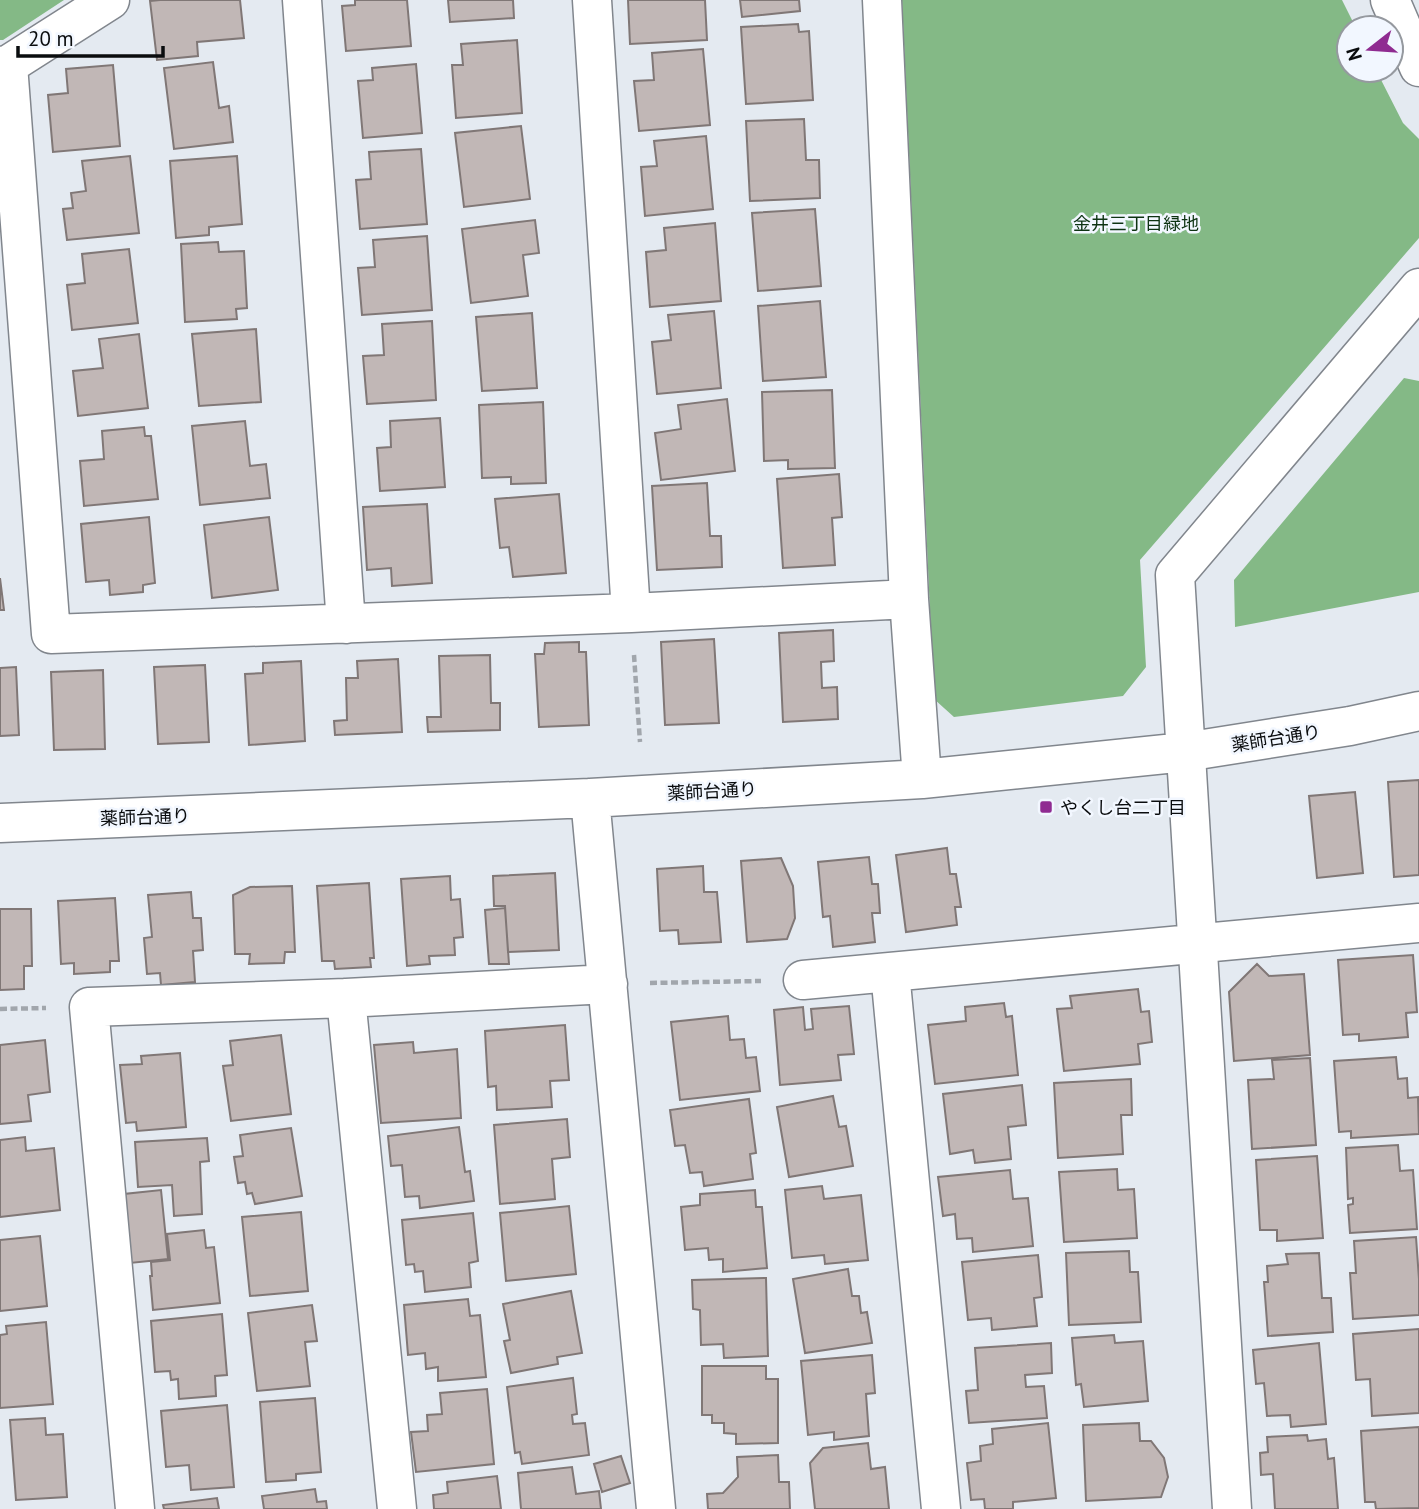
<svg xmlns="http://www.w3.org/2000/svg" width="1419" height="1509" viewBox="0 0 1419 1509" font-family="'PT Sans','Noto Sans JP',sans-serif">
<rect width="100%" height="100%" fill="#e4eaf1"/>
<path fill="#84b986" d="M0,0H64L3,40H0Z
M902,0H1342L1356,28H1349V70H1376L1403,123L1419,139V238L1140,560L1146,667L1123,696L954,717L934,699Z
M1404,378L1419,381V592L1235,627L1234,580Z"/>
<path fill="#c1b7b6" stroke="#807776" stroke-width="2" d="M160,0H240L244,38L197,42L198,56L157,60L150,1Z
M355,0H407L411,46L346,51L342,6L355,5Z
M448,0H513L514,18L450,22Z
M628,0H705L707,40L630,44Z
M740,0H799L800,11L742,17Z
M798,24L799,32L809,31L813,100L746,104L741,27Z
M517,40L522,113L456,118L452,65H463L461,44Z
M703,49L710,125L639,131L634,81L654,80L652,53Z
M213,62L219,108L229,106L233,142L174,149L164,68Z
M416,64L422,133L363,138L358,81L373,80L372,68Z
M113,65L120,146L53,152L48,95L68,93L66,69Z
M804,119L806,160H819L820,198L750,201L746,121Z
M521,126L530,199L464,207L455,133Z
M706,136L713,209L645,216L641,167L657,166L654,141Z
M421,149L427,224L360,229L356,180L371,179L369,152Z
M130,156L139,233L67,240L63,209L73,208L71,193L86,191L82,161Z
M237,156L242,224L209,227V235L176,238L170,161Z
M815,209L821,286L758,291L752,213Z
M535,220L539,253L523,255L528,296L471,303L462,229Z
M715,223L721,301L650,307L646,252L666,250L664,228Z
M427,236L432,310L362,315L358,268L375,267L373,240Z
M218,242L219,252L244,251L247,308L236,309L237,319L185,322L181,244Z
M129,249L138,323L72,330L67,285L85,283L82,254Z
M820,301L826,377L763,381L758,306Z
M714,311L721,388L657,394L652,342L671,340L668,315Z
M532,313L537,388L482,391L476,317Z
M432,321L436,400L367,404L363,356L384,355L382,324Z
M256,329L261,402L199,406L192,334Z
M139,334L148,408L78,416L73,371L103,368L99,339Z
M832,390L835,468L788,469V460L764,461L762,392Z
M727,399L735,471L661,480L655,433L681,429L678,405Z
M543,402L546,483L511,484V477L482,478L479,405Z
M440,418L445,487L380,491L377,448L391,447L390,421Z
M245,421L250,466L266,464L270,498L200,505L192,426Z
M144,427L145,436H151L158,499L84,506L80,461L104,459L102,431Z
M839,474L842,517L832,518L835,565L783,568L777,479Z
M707,483L710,536H721L722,567L657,570L652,486Z
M559,494L566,573L513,577L509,547L500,548L495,499Z
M427,504L432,583L392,586L391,568L367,570L363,507Z
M149,517L155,583L143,585V592L110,595L109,580L86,582L81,524Z
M269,517L278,590L212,598L204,525Z
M0,578L4,610H0Z
M833,630L834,661L821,662L822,688L837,687L838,719L783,722L779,633Z
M714,639L719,723L665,725L661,642Z
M579,642V652H586L589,725L539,727L535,654H544L545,643Z
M490,655L491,703H500V730L428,732L427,717H441L439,656Z
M398,659L402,732L335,735L334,721L347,720L346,678H358L357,661Z
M301,661L305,741L249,745L245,674L263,673V663Z
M205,665L209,742L158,744L154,667Z
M16,667L19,735L0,736V668Z
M103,670L105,749L54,750L51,672Z
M1419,780V875L1394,877L1388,782Z
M1355,792L1363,873L1317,878L1309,796Z
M947,848L950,874H956L961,907H955L957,925L906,932L896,855Z
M869,857L872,884H878L880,913H872L875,942L833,947L830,916L823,917L818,862Z
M781,858L793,886L795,918L787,939L747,942L741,861Z
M703,866L704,892H717L721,942L679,944L678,930L660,931L657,869Z
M555,873L559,950L508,952L505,906H494L493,876Z
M450,876L451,900L460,899L463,937L454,938L455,955L429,956L430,964L407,966L401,879Z
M369,883L374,958H370L371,967L335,969L334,961H322L317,886Z
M292,886L295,952H285L284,963L249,964L250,954H235L233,895L250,887Z
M191,892L193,918H201L203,950L193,951L195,982L161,985L160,973L147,974L144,938L152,937L148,895Z
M115,898L119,961H110V972L74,974V963L61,964L58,901Z
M505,908L509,964H489L485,910Z
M0,909H31L32,966H24V989L0,990Z
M1413,955L1417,1012L1406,1013L1408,1037L1359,1041V1034L1343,1035L1338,960Z
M1257,964L1269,976L1304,974L1310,1055L1234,1061L1229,992Z
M1138,989L1141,1012L1149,1011L1152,1042L1138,1044L1140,1064L1064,1071L1057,1009L1072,1008L1070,996Z
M1004,1003L1006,1017L1012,1016L1018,1075L935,1084L928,1025L966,1021L965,1007Z
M849,1006L854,1054L838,1055L841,1080L780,1085L774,1010L803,1007L805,1030L813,1029L811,1009Z
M728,1016L730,1040L744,1039L746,1058L756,1057L760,1091L680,1100L671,1022Z
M565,1025L569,1080L550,1081L552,1107L497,1110L496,1086L488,1087L485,1031Z
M281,1035L291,1114L231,1121L223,1066L233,1065L230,1041Z
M45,1040L50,1092L28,1095L31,1121L0,1124V1045Z
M413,1042L414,1053L457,1049L461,1118L381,1123L374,1045Z
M180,1053L186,1127L137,1131L136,1122L126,1123L120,1065L142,1064L141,1056Z
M1396,1057L1398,1079L1407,1078L1408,1098L1418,1097L1419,1134L1351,1138V1131L1339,1132L1334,1061Z
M1310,1058L1316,1145L1252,1149L1248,1080L1274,1079L1272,1060Z
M1131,1079L1132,1115H1121L1123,1154L1058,1158L1054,1083Z
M1022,1085L1026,1125L1008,1127L1011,1159L975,1163L973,1150L950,1154L943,1094Z
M833,1096L839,1127L846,1126L853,1166L789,1177L777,1107Z
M749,1099L756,1153L750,1154L753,1179L704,1186L702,1172L690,1173L685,1145L675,1146L670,1110Z
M567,1119L570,1157L552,1159L555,1199L500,1204L494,1125Z
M459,1127L465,1172L470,1171L474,1201L420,1208L419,1196L405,1197L402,1165L391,1166L388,1136Z
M291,1128L302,1196L255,1204L252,1193L247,1194L245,1182L238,1183L234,1157L243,1156L240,1135Z
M25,1137L26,1151L54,1148L60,1210L0,1217V1140Z
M207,1138L209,1161L200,1162L202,1214L174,1216L172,1185L138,1187L135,1142Z
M1398,1145L1400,1171L1413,1170L1417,1229L1350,1233L1348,1205L1353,1204V1198L1348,1199L1346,1148Z
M1317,1156L1323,1238L1277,1241V1230H1260L1256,1160Z
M1117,1169L1118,1190L1134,1189L1137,1238L1064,1242L1059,1172Z
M1010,1170L1013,1199L1028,1198L1033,1246L973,1252L972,1238L957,1239L955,1214L943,1216L938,1177Z
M822,1186L824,1199L861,1195L868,1260L825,1264L824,1255L792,1258L785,1190Z
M161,1190L168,1259L130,1263L124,1194Z
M755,1190L756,1207H762L767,1268L723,1272V1259L709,1260L708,1248L685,1250L681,1207L700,1205V1194Z
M569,1206L576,1274L506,1281L500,1213Z
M301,1212L308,1291L250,1296L242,1217Z
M473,1213L478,1261L469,1263L471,1287L425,1292L423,1271L415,1272L414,1264L406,1265L402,1220Z
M204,1230L206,1248L214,1247L220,1303L153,1310L150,1276H152L151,1262L170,1260L167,1234Z
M40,1236L47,1306L0,1311V1240Z
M1416,1237L1419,1279V1315L1353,1319L1350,1273H1356L1354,1241Z
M1129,1251L1130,1272H1138L1141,1322L1069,1325L1066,1253Z
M1319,1253L1322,1298H1331L1333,1332L1268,1336L1264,1282H1268L1267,1266L1288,1264L1286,1254Z
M1038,1255L1042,1297L1034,1298L1037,1326L992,1330L991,1318L968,1320L962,1262Z
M848,1269L852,1296H859L861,1313L867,1312L872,1343L805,1353L793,1279Z
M766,1278L768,1356L724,1358L723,1344L701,1345L700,1310L693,1309L692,1280Z
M571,1291L582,1353L557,1357L558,1364L511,1373L504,1341L510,1340L503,1304Z
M468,1299L470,1316L480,1315L486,1377L438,1381V1367L426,1369L425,1353L408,1355L404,1305Z
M312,1305L317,1341L305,1342L310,1386L257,1391L248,1313Z
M222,1314L227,1375L215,1376L216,1396L179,1399L178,1379L171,1380L170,1371L155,1372L151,1321Z
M46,1322L53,1404L0,1408V1335L7,1334L6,1326Z
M1419,1329V1413L1372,1416L1370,1379L1356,1380L1353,1334Z
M1114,1335L1115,1343L1143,1341L1148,1401L1084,1407L1081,1384L1076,1385L1072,1338Z
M1051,1343L1052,1373L1025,1375L1026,1387L1044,1386L1047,1418L969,1423L966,1391L978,1390L975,1348Z
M1319,1343L1326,1424L1291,1427L1290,1415L1267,1416L1264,1383L1256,1384L1253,1350Z
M872,1355L875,1393L866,1394L869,1436L834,1440V1432L808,1435L801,1361Z
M702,1366H766V1379H778V1443L736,1444V1434L724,1433V1423H712V1415H702Z
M573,1378L577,1414L572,1415L573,1424L585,1423L589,1455L522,1464L520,1452L515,1453L507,1387Z
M487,1389L494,1464L416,1472L411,1432L428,1431L427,1415L442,1414L440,1393Z
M315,1398L321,1472L296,1474V1480L266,1482L260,1402Z
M227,1405L234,1487L191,1490L189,1465L166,1467L161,1411Z
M45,1418L46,1435L63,1434L67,1497L16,1500L10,1420Z
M1048,1423L1056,1498L1013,1502V1509H985L984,1499L971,1500L967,1463L981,1461L980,1446L993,1444L992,1429Z
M1139,1423L1140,1441H1151L1164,1458L1168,1477L1161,1497L1086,1501L1083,1425Z
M1419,1427V1508L1376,1509L1375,1502H1365L1361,1431Z
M1307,1435L1308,1441L1326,1439L1328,1459L1334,1458L1338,1509H1275L1273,1474L1261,1475L1260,1453L1268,1452L1267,1437Z
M868,1443L871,1469L885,1467L889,1509H815L810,1463L823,1448Z
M778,1455L779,1482H789L790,1509H708L707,1494L723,1493L738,1477L737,1457Z
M621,1456L630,1483L602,1492L594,1464Z
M572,1467L576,1494L599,1491L601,1509H521L518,1473Z
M497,1476L501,1509H434L433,1495L448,1493L447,1482Z
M315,1489L317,1502L326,1501L327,1509H264L262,1496Z
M217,1498L219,1509H164L163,1505Z"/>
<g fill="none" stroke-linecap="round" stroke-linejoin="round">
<defs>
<path id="minor" d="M302,0L346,624
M592,0L631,613
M882,0L909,599L922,779
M1390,0L1419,67
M8,65L51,634L631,613L909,599
M0,66L8,65L110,0
M590,798L656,1509
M0,823L590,798L922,779L1185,752L1350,726L1419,711
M890,972L941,1509
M803,980L1419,923
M346,998L397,1509
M135,1509L89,1007L346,998L608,984
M1232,1509L1175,575L1419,288"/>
</defs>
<use href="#minor" stroke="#81868d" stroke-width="41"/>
<path stroke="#a1a6ac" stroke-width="4.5" stroke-dasharray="7 3.5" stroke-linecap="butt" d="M634,655L640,742
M650,983L761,981
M0,1009L46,1008"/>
<use href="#minor" stroke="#fff" stroke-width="38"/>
</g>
<rect fill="#8f2b91" stroke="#f2f7ff" stroke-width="2.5" x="1039" y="800" width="14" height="14" rx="3.5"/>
<g text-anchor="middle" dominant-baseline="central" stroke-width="5" stroke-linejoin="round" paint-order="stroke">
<g font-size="18" fill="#0d3312" stroke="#f2f7ff">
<text x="1136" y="223">金井三丁目緑地</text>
</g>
<g font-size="18" fill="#0a0c0e" stroke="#f2f7ff">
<text transform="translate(1276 738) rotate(-9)">薬師台通り</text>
<text transform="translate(712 791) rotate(-3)">薬師台通り</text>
<text transform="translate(145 817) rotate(-2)">薬師台通り</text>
</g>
<g font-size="18" fill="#0a0c0e" stroke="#f2f7ff" text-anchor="start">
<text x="1060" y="807">やくし台二丁目</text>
</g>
</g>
<g transform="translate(1370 49) rotate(253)"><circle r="33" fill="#f2f7ff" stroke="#95999f" stroke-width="2"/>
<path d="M0-5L12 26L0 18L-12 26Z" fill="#8f2b91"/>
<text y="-10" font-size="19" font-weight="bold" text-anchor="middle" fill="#0a0c0e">N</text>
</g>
<path d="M18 46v10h145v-10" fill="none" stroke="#0a0c0e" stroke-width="3.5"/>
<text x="28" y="46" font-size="21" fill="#0a0c0e" stroke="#f2f7ff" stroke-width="5" paint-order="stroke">20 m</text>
</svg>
